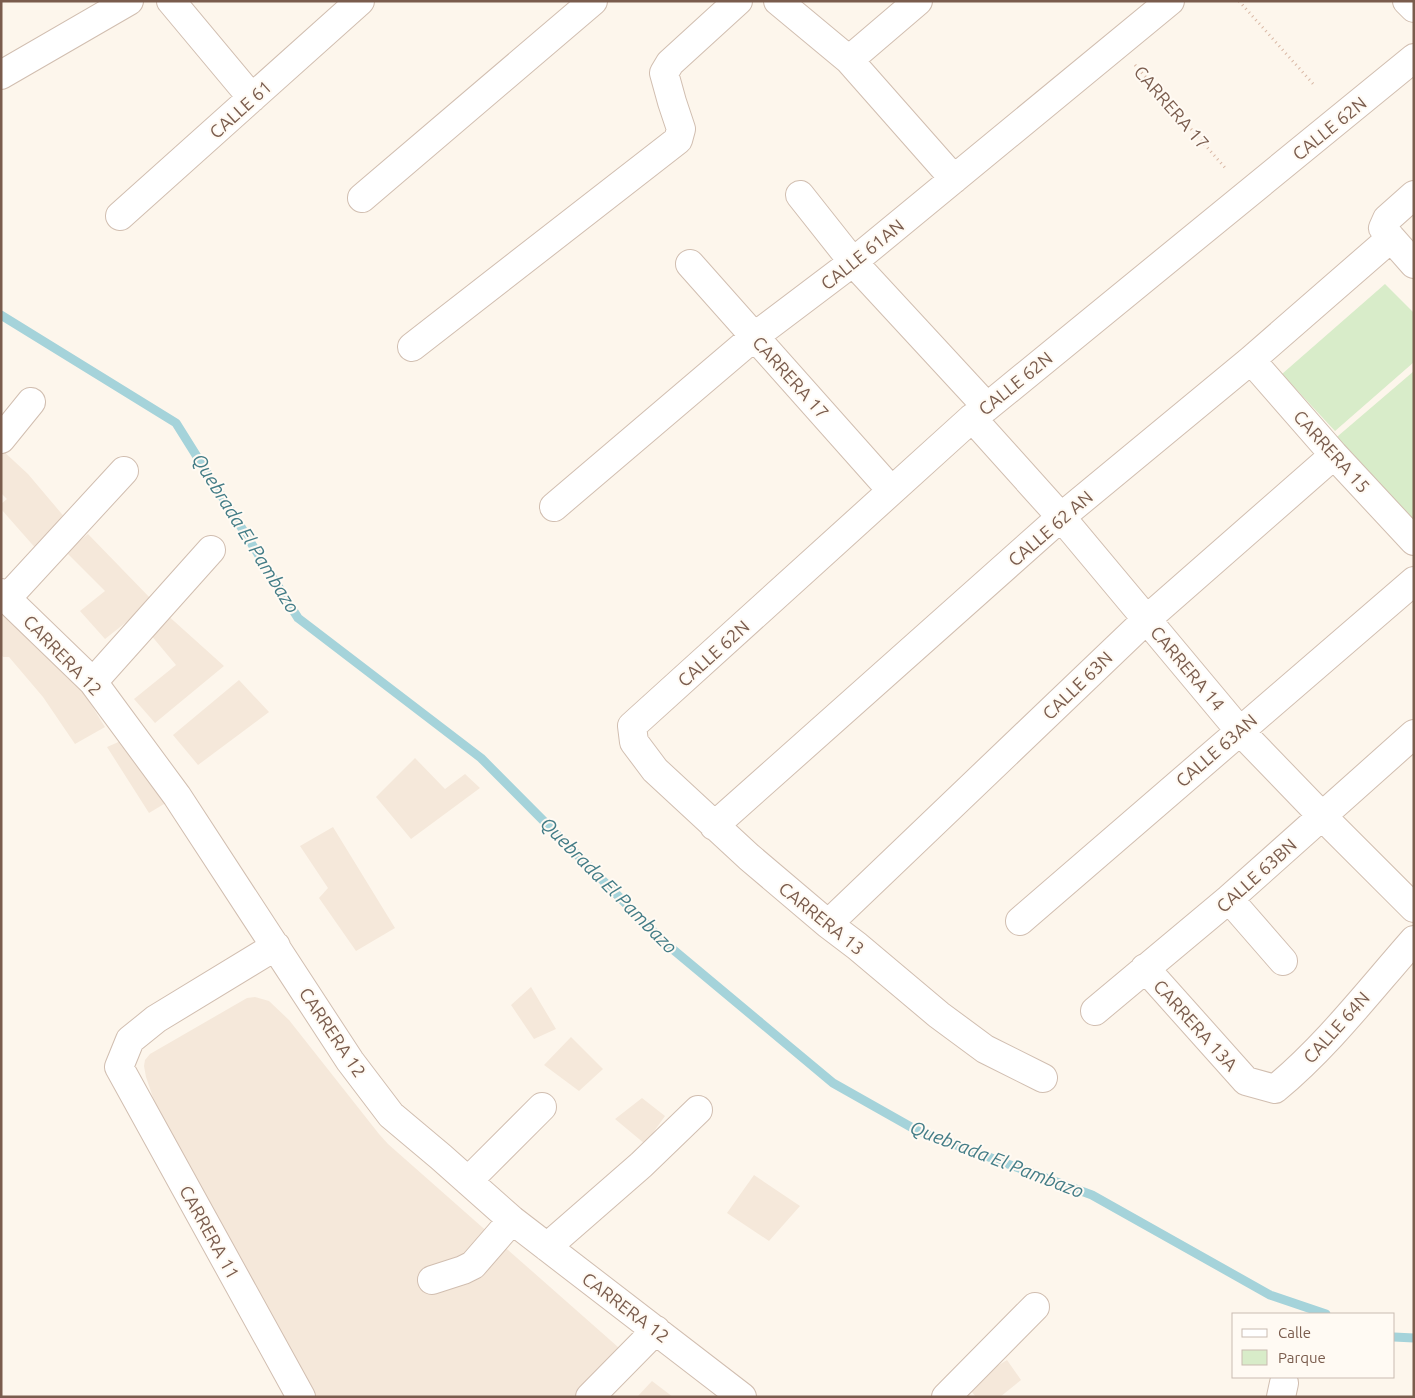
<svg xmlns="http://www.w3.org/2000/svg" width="1415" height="1398" viewBox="0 0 1415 1398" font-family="Ubuntu,sans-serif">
<rect width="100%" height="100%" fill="#fdf6ec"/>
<path fill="#f5e8da" d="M1,449L28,474L72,526L38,551L1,509V504L7,499L1,493Z
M88,534L153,601L105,639L80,611L105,591L66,552Z
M1,611L67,666L105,727L75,744L43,697L9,657H3L1,654Z
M165,613L224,666L155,723L134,699L176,665L150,634Z
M239,680L269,712L198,765L173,735Z
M123,740L169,801L149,813L107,747Z
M415,758L445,789L465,774L480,788L411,839L376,797Z
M333,827L395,928L356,951L319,898L328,888L300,846Z
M531,987L556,1029L534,1039L511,1005Z
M255,997L269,1001L289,1020L379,1134L388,1144L618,1347L620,1352L585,1397H306L161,1121L146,1077L144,1066L145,1060L150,1054L247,998Z
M571,1037L603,1069L579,1091L544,1065Z
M642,1098L665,1116L645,1144L615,1119Z
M754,1175L800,1206L769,1241L727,1213Z
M1007,1360L1021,1380L1000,1397H976L966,1385Z
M652,1381L673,1397H637Z"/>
<path fill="#d8ecc9" d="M1385,284L1414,313V362L1335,431L1282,374Z
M1414,371V530L1331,442Z"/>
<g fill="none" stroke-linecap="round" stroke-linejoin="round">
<path stroke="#a5d3da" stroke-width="9" d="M1,315L176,423L298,618L481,758L664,942L833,1083L918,1131L1092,1195L1270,1295L1326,1314
M1394,1337L1414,1338"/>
<defs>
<path id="minor" d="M171,1L252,98
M778,1L849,60L954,179
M1407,1L1414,8
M849,60L918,1
M1,75L129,1
M800,195L853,262L987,407
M1414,195L1387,219L1383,228L1391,238L1414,264
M362,198L593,1
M120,216L360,1
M690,264L891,490
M412,347L678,140L681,129L672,102L664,73L670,63L738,1
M1251,360L1334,455L1414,541
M972,418L1061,517L1239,730L1322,816L1414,908
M1,439L31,402
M554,507L755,336L853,262L1170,1
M1,593L93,682L177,796L350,1061L391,1115L441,1157L512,1220L742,1397
M7,598L124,471
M93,682L211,550
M714,826L1061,517L1251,360L1391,238
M1229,899L1283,961
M1020,921L1414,581
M828,924L1147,619L1334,455
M276,946L156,1019L130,1040L119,1067L301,1397
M1145,968L1246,1081L1275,1089C1327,1046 1369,991 1414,940
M1095,1011L1229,899L1414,734
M1043,1078L985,1049L939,1015L857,946L828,924L749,857L655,770L634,742L632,726L972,418L987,407L1414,58
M468,1181L542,1107
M547,1247L641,1165L698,1110
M432,1280L463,1270L473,1265L512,1220
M590,1397L656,1330
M946,1397L1035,1307
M1281,1397L1284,1383"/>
</defs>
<use href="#minor" stroke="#d1beb0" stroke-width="30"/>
<path stroke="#d9b8a5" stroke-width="3" stroke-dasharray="1 4" stroke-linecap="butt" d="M1239,1L1315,86
M1135,65L1227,170"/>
<use href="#minor" stroke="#fff" stroke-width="28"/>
</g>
<g text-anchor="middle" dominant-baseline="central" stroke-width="4" stroke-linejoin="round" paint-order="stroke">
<g font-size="18" fill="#7a5c4d" stroke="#fffaf3">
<text transform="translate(1172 107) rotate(49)">CARRERA 17</text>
<text transform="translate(240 109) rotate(-42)">CALLE 61</text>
<text transform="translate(1329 128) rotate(-39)">CALLE 62N</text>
<text transform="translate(862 254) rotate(-39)">CALLE 61AN</text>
<text transform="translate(791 377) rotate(48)">CARRERA 17</text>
<text transform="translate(1015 383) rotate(-39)">CALLE 62N</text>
<text transform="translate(1332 451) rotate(48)">CARRERA 15</text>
<text transform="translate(1050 528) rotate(-41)">CALLE 62 AN</text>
<text transform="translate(713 653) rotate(-42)">CALLE 62N</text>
<text transform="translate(63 655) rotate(46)">CARRERA 12</text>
<text transform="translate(1188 668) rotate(50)">CARRERA 14</text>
<text transform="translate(1077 685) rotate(-44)">CALLE 63N</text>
<text transform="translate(1216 750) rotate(-41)">CALLE 63AN</text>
<text transform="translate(1256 875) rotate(-42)">CALLE 63BN</text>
<text transform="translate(822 918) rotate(39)">CARRERA 13</text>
<text transform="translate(1196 1025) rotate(48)">CARRERA 13A</text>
<text transform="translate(1336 1027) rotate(-48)">CALLE 64N</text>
<text transform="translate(333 1032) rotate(56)">CARRERA 12</text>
<text transform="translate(210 1232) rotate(61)">CARRERA 11</text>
<text transform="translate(626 1307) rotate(37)">CARRERA 12</text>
</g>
<g font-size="19" font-style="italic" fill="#437c86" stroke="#fffaf3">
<text transform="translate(246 533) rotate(58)">Quebrada El Pambazo</text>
<text transform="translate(609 885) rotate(45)">Quebrada El Pambazo</text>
<text transform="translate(997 1159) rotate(21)">Quebrada El Pambazo</text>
</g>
</g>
<rect width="1415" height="1398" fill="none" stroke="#7a5c4d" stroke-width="5"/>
<rect x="1232" y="1313" width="162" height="65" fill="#fffaf3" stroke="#cabbb1"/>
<rect x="1242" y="1329" width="25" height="8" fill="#ffffff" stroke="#cabbb1"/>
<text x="1278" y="1338" font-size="15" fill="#7a5c4d">Calle</text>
<rect x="1242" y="1350" width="25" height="15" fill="#d8ecc9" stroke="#cabbb1"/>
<text x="1278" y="1363" font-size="15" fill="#7a5c4d">Parque</text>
</svg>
